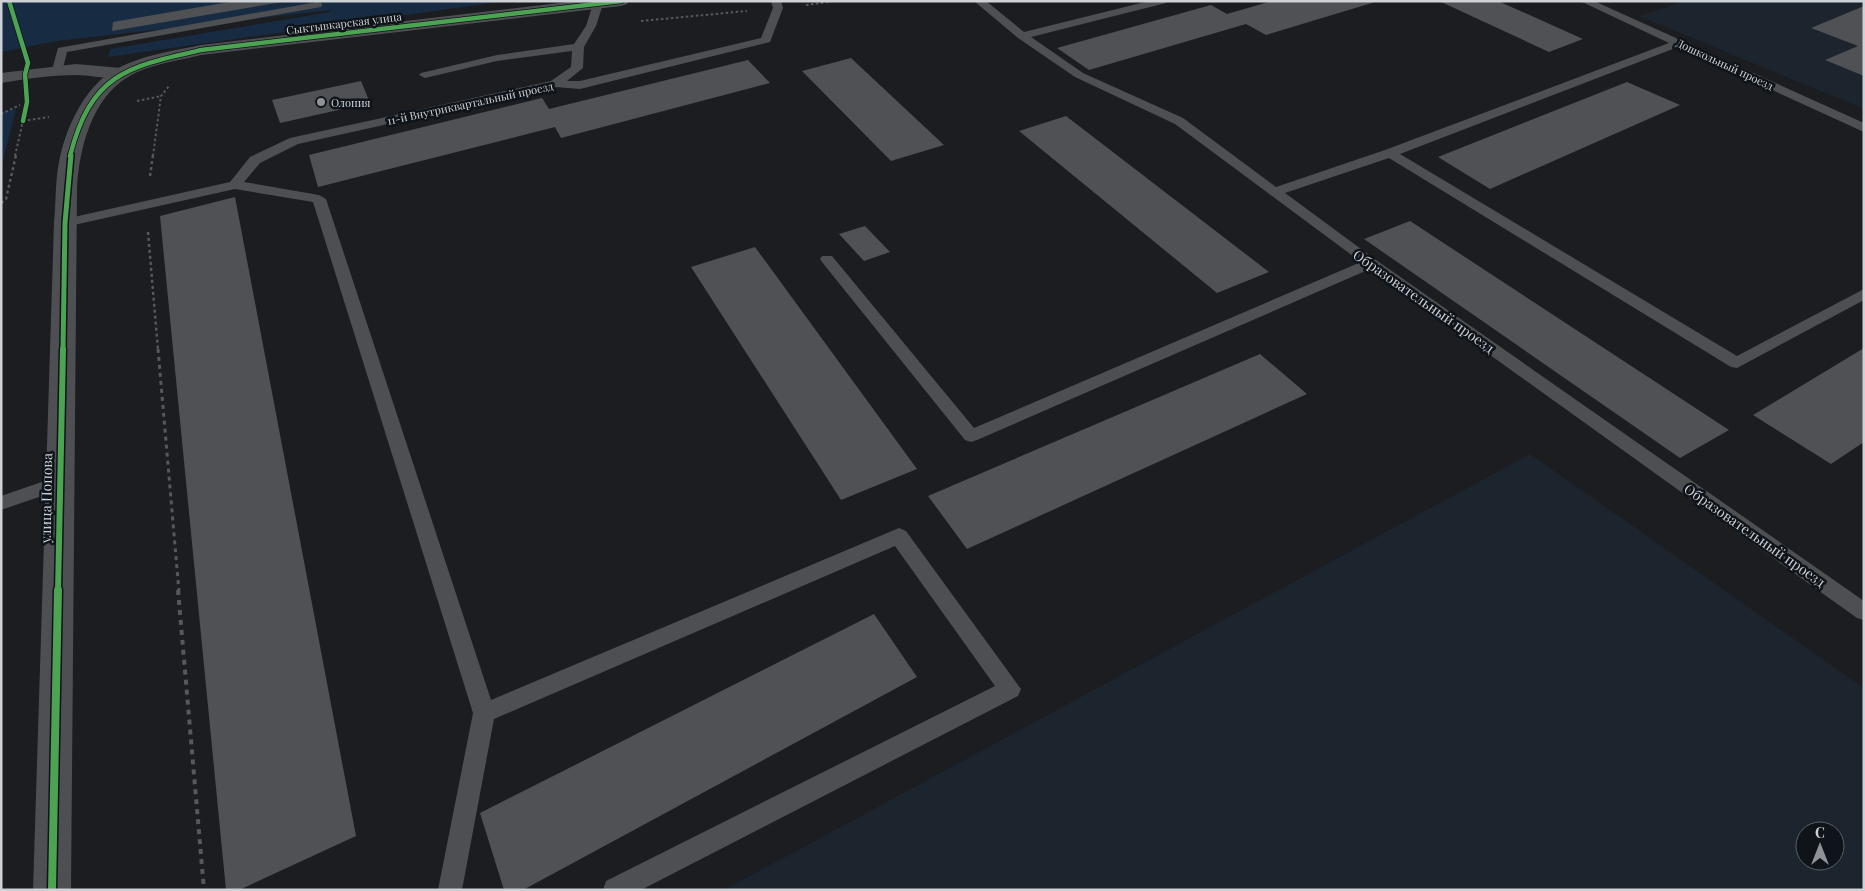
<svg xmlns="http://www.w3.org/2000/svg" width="1865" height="891" viewBox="0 0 1865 891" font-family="'Playfair Display',serif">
<rect width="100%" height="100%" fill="#1b1d20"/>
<path fill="#1c242e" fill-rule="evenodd" d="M1686,1H1864V109L1639,16Z
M1530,454L1864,688V890H724ZM1805,831H1835V861H1805Z"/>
<path fill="#172c43" d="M1,1H505L108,57L110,49L330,12L331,10L57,41L1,52Z
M16,109L1,168V112Z"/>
<path fill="#4f5154" d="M235,1L282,2L112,31L113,22Z
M1272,1L1375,2L1266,35L1246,24L1089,70L1057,48L1211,5L1227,14Z
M1439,1H1498L1583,39L1549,52Z
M1864,6V76L1825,60L1858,46L1811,28Z
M851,58L944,145L891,161L802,71Z
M748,60L770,83L561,138L555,127L318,187L309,155L542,98L549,109Z
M361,81L370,103L280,123L272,100Z
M1627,82L1680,105L1490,189L1438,157Z
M1066,116L1269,272L1217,293L1019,131Z
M235,197L356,836L239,890H226L160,216Z
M1410,221L1729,430L1680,458L1364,239Z
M865,226L890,252L864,261L839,234Z
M755,247L917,469L841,500L691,267Z
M1864,348V442L1831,464L1753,415Z
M1260,354L1307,394L967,549L928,496Z
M874,614L917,677L523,890H504L480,813Z"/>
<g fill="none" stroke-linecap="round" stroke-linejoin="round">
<path stroke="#56585a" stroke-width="2" stroke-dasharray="2.5 2.5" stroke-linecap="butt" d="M9,1L24,48
M806,5L835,1
M641,21L747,11
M137,101L161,96
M1,114L20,105
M23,121L49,117
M15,156L27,103
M153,156L161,96L169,86"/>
<path stroke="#56585a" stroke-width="2.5" stroke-dasharray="3 3" stroke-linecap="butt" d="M150,176L153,155
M1,203L6,199L16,155
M148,232L158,350"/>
<path stroke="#56585a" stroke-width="3" stroke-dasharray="4 4" stroke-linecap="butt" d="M158,349L179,592"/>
<path stroke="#56585a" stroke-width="4" stroke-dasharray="5 5" stroke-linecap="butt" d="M178,590L204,890"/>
<path fill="#4d4f52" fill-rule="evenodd" d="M597,1L603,4L596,26L584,47L583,68L567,81H580L761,38L773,8L771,1H781L783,8L770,42L580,89L555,87L298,144L260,163L244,182L319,195L326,199L491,700L899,528L906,531L1021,689L1018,696L641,890H603L606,881L995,686L895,546L494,719L462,890H438L473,713L313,202L235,189L65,227L58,223L65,219L230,182L250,157L290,138L551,81L571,67L572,51L497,61L425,78L419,75L421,73L497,55L574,44L586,26L593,4Z
M974,1H986L1024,32L1149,1H1167L1166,3L1031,37L1083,73L1183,118L1276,187L1385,150L1669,43L1580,1H1594L1864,123V132L1678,47L1400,154L1737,356L1864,289V300L1737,368L1731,367L1389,158L1285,193L1376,260L1864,601V620L1857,618L1370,269L977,440L971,442L965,440L822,262L820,259L822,256H832L974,428L1361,262L1175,124L1075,77L1018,38Z
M317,2L321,3L322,5L321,7L67,52L62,72L58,73L52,70L58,48Z
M59,476L65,478L68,483L65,488L1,510V496Z"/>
<path fill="#4d4f52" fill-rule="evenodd" d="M76,64L121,68L127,69L130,73L127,77C112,81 92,75 76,75C51,75 26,79 1,83V73Z"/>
<path fill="#4d4f52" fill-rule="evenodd" d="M577,1H629L627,4L621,6L201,55C177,61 149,64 128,77C92,98 79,149 77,188L71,890H33L54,223C56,203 55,182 59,162C65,129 85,85 116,69C142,55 173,51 201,45Z"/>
<defs>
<path id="cycleway-far3" d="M9,1L28,63L25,74L27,102L23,121
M70,156C91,74 126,67 201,50L621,1"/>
<path id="cycleway-far2" d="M63,350L65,223L71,155"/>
<path id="cycleway-far1" d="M58,592L63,349"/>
<path id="cycleway" d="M52,890L58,590"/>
</defs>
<use href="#cycleway-far3" stroke="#0f141a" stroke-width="6"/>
<use href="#cycleway-far2" stroke="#0f141a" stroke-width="8"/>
<use href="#cycleway-far1" stroke="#0f141a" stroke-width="9"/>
<use href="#cycleway" stroke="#0f141a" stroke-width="11"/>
<use href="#cycleway-far3" stroke="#4ca352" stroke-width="4.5"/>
<use href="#cycleway-far2" stroke="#4ca352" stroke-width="5"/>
<use href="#cycleway-far1" stroke="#4ca352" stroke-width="6"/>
<use href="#cycleway" stroke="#4ca352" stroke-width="8"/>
</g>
<circle fill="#8f9296" stroke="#0f141a" stroke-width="2" cx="321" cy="102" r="5"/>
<g text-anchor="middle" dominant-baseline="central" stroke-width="5" stroke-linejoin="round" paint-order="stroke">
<g font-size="11" fill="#ced1d6" stroke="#0f141a">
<text transform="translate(344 23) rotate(-7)">Сыктывкарская улица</text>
<text transform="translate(1725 64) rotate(25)">Дошкольный проезд</text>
<text transform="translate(470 103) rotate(-12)">11-й Внутриквартальный проезд</text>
</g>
<g font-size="11" fill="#ced1d6" stroke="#0f141a" text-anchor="start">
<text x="331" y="102">Олония</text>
</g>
<g font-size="14" fill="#ced1d6" stroke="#0f141a">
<text transform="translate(1424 301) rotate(35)">Образовательный проезд</text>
<text transform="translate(46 498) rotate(-89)">улица Попова</text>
<text transform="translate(1755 535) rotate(35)">Образовательный проезд</text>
</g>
</g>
<rect width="1865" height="891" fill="none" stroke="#ced1d6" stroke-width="5"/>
<g transform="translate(1820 846)"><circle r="24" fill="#0f141a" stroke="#5b6065"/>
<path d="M0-4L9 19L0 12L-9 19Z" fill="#8f9296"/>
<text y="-8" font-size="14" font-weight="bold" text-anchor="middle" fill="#ced1d6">С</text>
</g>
</svg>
